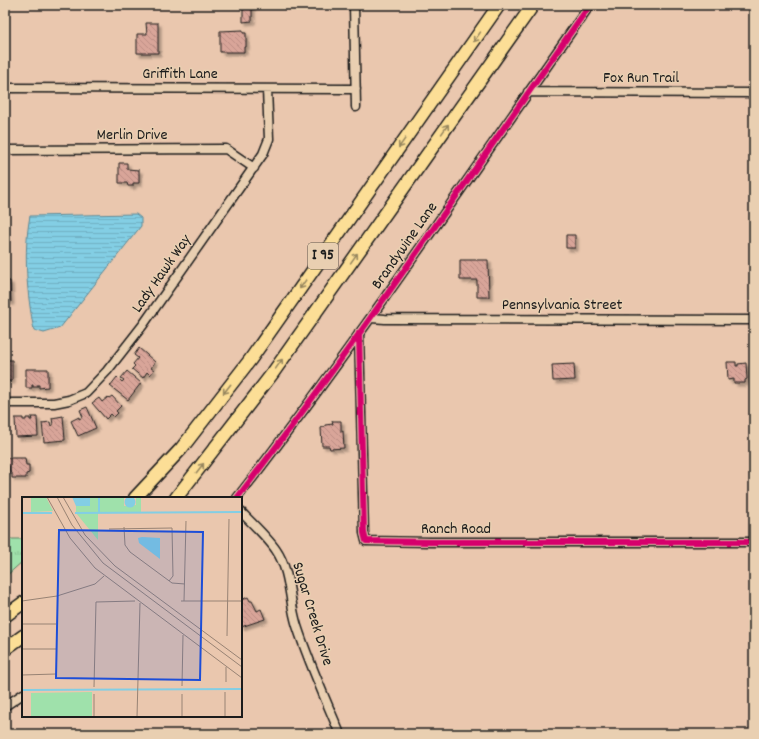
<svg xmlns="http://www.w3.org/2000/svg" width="759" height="739" viewBox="0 0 759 739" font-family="Dekko,sans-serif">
<defs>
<pattern id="grass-tufts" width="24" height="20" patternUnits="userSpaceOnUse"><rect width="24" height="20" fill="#9fe1ab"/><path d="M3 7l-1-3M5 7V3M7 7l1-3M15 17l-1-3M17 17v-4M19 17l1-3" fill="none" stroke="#88c093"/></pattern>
<pattern id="water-rules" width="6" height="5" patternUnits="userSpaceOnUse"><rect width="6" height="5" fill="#83cee4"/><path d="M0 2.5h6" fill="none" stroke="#71b0c3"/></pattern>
<pattern id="building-back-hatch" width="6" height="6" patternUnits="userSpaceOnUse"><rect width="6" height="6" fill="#d9a599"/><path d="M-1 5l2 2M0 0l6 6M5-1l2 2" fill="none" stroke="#ba8d83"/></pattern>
<filter id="shadow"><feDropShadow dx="3" dy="3" stdDeviation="1" flood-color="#0004"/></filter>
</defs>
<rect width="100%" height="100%" fill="#eac7ae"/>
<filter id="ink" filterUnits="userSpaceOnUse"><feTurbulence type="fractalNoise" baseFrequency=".025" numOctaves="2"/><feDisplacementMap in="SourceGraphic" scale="8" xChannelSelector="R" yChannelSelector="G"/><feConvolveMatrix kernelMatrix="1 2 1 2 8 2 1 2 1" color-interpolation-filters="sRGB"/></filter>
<g filter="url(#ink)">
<path fill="url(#grass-tufts)" stroke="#5e7e64" d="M5,539H23V561L5,577Z"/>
<path fill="url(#water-rules)" stroke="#5a8794" d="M136,214L141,218V226L60,328L44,333L34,330C27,295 23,252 30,216Z"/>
<path fill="url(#building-back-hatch)" stroke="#1c1c1c" filter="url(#shadow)" d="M243,5H252V21L243,22Z
M146,23H158V53H137V34H147Z
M243,30V33H246V47H244V52H220V31Z
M119,163H127V169L139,170V183H133V186H128L127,183H119Z
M566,235H575V248H566Z
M460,260H488L489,297H477V280H460Z
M5,281H10L11,302H5Z
M139,348L155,362L151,368L154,370L150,375L147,372L143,378L132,369L135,366L133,364L138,358L134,355Z
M5,360H12V381H5Z
M727,362H736V366H738V364L746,363L747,379L745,380V383H734V379L728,380Z
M574,364L575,380L553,381L552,365Z
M26,369H48V387L39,388V385H37V387H33V385H32V388H26Z
M127,371L141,383L128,400L110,386L117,377L122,382L124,380L121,378Z
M112,396L121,406L116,411L118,413L114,417L111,414L106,419L92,403L99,398L102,402L108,397L109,398Z
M87,407L96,428L78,436L71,421L79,417V419L83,417L80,410Z
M63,416L65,440L44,442L42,423L50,422L51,426L53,425L52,418Z
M31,417H37L38,436L16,437L15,418H23V420H26V418H30V420H32Z
M332,421H341V432L343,431L344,448L330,449L329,446H322L321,428L325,426V425L333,424Z
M5,458H25L26,465H29V473L26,474V478H12V474H10L9,466H5Z
M248,597L250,601H252L257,611L261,609L265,619L241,627V600Z"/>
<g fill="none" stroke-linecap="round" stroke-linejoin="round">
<defs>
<path id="minor" d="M354,5L356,107
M5,88L356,89
M528,92L754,93
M5,150L226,149L254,168
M371,318L385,319L754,320
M359,333L364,533L366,541L431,542H754
M5,403H54L69,400L86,393L107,371L143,325L263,154L269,139L267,89
M237,498C361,338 473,170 590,5
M241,512C252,523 268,538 276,550C291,572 289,602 297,626C309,663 325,698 340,734
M5,706L23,694"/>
<path id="highway" d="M135,498L181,449L250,360L499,5
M176,498L272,374L533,5
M5,616L23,603
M5,649L23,636"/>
</defs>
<use href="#minor" stroke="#1c1c1c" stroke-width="11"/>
<use href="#highway" stroke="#1c1c1c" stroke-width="15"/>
<use href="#minor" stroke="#e9cfb1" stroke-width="8"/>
<use href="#highway" stroke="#fcde96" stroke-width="12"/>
<defs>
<path id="cycleway" d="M359,333L364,533L366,541L431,542H754
M237,498C361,338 473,170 590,5"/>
</defs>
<use href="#cycleway" stroke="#e9cfb1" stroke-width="8"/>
<use href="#cycleway" stroke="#d6006c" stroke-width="6"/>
</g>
<defs><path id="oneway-shaft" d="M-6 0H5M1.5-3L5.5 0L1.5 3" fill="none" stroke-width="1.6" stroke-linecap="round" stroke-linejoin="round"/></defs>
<g stroke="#97875f">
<use href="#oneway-shaft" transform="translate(477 37) rotate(125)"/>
<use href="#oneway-shaft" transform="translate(445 129) rotate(-55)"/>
<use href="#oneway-shaft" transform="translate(402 143) rotate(125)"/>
<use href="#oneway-shaft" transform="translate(354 258) rotate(-55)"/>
<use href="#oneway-shaft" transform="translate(303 284) rotate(125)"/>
<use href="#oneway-shaft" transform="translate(279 364) rotate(-55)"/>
<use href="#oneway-shaft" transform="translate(227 389) rotate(128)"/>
<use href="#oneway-shaft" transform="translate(200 468) rotate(-52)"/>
</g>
</g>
<g text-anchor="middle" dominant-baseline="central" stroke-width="3" stroke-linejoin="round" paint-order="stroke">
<rect fill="#e9cfb1" stroke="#5a5249" stroke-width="1" x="308" y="243" width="30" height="26" rx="3"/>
<g font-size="15" font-weight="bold" fill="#1c1c1c">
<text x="323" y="256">I 95</text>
</g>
<g font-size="16" fill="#1c1c1c" stroke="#e9cfb1">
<text x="180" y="74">Griffith Lane</text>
<text x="641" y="78">Fox Run Trail</text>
<text x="132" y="135">Merlin Drive</text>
<text transform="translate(405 246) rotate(-55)">Brandywine Lane</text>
<text transform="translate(162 274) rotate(-55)">Lady Hawk Way</text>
<text x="562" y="305">Pennsylvania Street</text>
<text x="456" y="529">Ranch Road</text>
<text transform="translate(312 614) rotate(73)">Sugar Creek Drive</text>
</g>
</g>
<g transform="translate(22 497)">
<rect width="220" height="220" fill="#eac7ae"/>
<path d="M9,0H24L31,14L9,15ZM68,0H102V9L114,8V0H119V15H76V43L54,16V9H68Z" fill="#9fe1ab"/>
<path d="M70,195V220H9V196Z" fill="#9fe1ab"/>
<path d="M102.5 5a5.5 5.5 0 1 1 11 0a5.5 5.5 0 1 1-11 0ZM68,0V9H54L50,0ZM120,40L138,41V62L117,46L116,41Z" fill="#83cee4"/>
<path fill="none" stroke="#83cee4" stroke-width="2" d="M77,0V16M0,16H30M53,16L220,15M0,193L220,192"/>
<path fill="none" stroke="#988374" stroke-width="1" d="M25,0L48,41L73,71L220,181M35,0L50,28L81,66L220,170M41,0L63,38L93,69L220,163M102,30L103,48L108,55L150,86L163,87M87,32L150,31L151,79L147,84M0,104L35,99L73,87L82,79M159,104H220M162,104L164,24M0,127H34M205,139L207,22M0,152H34M0,178L34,177M204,185V170M160,189L161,138M72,190L74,105L113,104M203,195V220M72,220V197M115,220L118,106M160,220V197"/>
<path fill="#1d4ed8" fill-opacity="0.15" stroke="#1d4ed8" stroke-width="2" d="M37,33L181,35L178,183L34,181Z"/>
<rect width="220" height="220" fill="none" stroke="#1c1c1c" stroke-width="2"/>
</g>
<rect width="759" height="739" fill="none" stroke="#e9cfb1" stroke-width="20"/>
<rect x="10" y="10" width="739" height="719" fill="none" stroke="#1c1c1c" stroke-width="1.5" filter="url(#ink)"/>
</svg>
